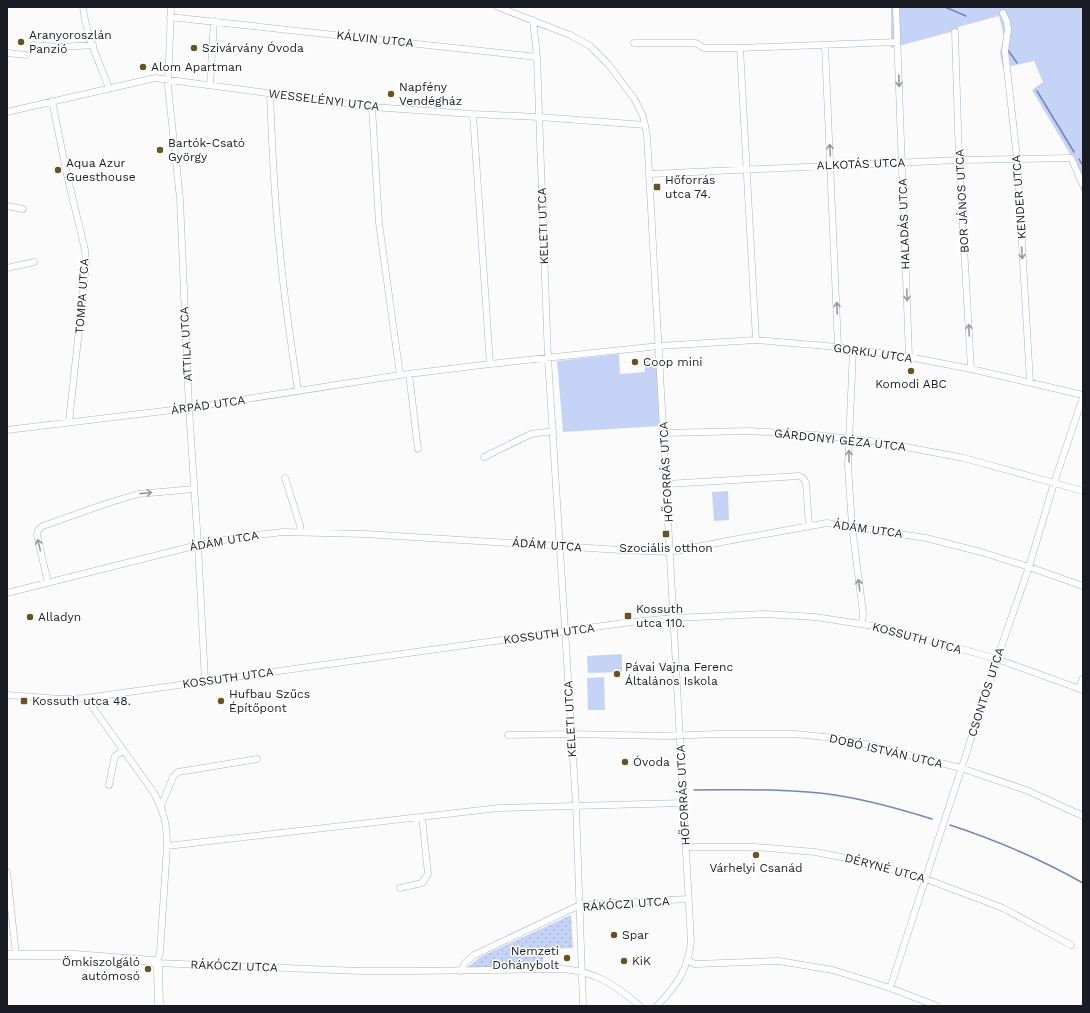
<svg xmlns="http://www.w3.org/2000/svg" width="1090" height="1013" viewBox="0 0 1090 1013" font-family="'Work Sans',sans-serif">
<defs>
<pattern id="park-dots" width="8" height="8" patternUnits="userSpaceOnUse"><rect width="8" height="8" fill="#c5d4f6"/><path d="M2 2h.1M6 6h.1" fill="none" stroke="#a9b5d3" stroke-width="1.8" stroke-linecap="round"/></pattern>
</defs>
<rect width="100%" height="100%" fill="#fbfbfb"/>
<path fill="#c5d4f6" d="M891,7H1083V200L1082,193L1069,152L1032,90L1043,82L1034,61L1003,68L1000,53L1004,36L999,16L958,27V30L891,48Z
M619,354L620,374L645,372L644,361L657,360L660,426L563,432L557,361Z
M728,491L729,520L714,521L712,492Z
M622,654V672L588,673L587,656Z
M604,677L605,710H588L587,678Z"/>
<path fill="url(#park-dots)" d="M571,915L573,948L543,949V964L467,968L480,957Z"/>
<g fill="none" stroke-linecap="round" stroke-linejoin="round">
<path stroke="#7186b8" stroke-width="1.5" d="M945,7L966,16
M1008,50L1017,63
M1037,91L1074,152
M1079,159L1083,166
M694,790C741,790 788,788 835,795C868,800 900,809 932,819
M950,825C996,840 1040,859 1083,883"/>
<defs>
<path id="street" d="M83,7C86,35 99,62 109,88
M171,7L168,87L180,199L189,408L198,545L205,681
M498,7L570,35L590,46L609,65L635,100L643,116L647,135L691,942C688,970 676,986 657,1006
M896,7L909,357
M1003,13L1007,22L1008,29L1005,51L1017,158L1030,382
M170,17L537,57
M533,20L537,57L548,358L576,805L583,1006
M955,32L959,160L971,369
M634,43H696L704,48H740L897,42
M33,45L61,47L93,45
M825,46L838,347
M740,48L756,340
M7,53L26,55
M210,85L214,21
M270,93C272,146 274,199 280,251C284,298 291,344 298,391
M52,101L67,175L85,250L86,265L69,422
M372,107L379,223L400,375
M7,112L155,78L372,107L473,114L539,117L645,125
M473,114L490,364
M650,174L959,160L1071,158L1083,185
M7,206L23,209
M7,268L34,262
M853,349L848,466L852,526L863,613L862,624
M409,374L418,449
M7,430L189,408L400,375L490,364L659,346L756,340L838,347L909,357L971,369L1083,395
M664,433L749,431L815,435L879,442L964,458L1083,491
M484,457L531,434L553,431
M285,478L300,525L301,532
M667,484L799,476L803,478L806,483L809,526
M48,583L37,535L38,530L43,526L105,504L138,494L194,489
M7,593L198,545L240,537L283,532L364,534L621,550L670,552L743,538L827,523L926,538L981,552L1029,567L1083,586
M1079,688L1083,678
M7,695L61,699L86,698L631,622L674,618L764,614L815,617L887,628L997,659L1083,690
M86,698L154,793C164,812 167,824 167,846L160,953L156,963L360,971H412L563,969C597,972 615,985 640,1006
M508,735L571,734L665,736L718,734H795L835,738L857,742L961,768L1026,790L1083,816
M109,785L114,760L115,756L123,751
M161,806L173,777L178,772L257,759
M167,846L499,808L684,803
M686,847H756L815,852L867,862L926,879L1003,908L1071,945
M7,872L16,955
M400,888L422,883L428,874L422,817
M687,960L695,964L779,961L833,970L890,988L937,1006
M461,971L465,963L474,955L580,905L688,899
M890,988L997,659L1029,567L1054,483L1083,397"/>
<path id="secondary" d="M7,955H75L153,961L158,967L159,1006"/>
</defs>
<use href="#street" stroke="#a9b3c9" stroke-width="7"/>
<use href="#secondary" stroke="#a9b3c9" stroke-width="9"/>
<use href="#street" stroke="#fff" stroke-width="6"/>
<use href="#secondary" stroke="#fff" stroke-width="8"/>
</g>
<defs><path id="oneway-shaft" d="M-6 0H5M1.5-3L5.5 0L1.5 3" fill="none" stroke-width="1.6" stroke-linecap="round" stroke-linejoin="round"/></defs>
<g stroke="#98999d">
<use href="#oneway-shaft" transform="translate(899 81) rotate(88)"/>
<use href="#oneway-shaft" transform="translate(830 150) rotate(-93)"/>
<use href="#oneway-shaft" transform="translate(1022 253) rotate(87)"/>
<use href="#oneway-shaft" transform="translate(907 295) rotate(88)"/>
<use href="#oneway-shaft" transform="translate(837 308) rotate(-92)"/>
<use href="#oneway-shaft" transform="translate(969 330) rotate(-93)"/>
<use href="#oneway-shaft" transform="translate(849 456) rotate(-90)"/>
<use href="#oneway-shaft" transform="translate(146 493) rotate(-6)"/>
<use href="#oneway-shaft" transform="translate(39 545) rotate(-104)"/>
<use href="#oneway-shaft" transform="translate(859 585) rotate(-98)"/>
</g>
<g fill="#685423" stroke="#fff" stroke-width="1.5">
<circle cx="21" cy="42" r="4"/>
<circle cx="194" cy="48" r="4"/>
<circle cx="143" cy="67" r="4"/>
<circle cx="391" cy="94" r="4"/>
<circle cx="160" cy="150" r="4"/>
<circle cx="58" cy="170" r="4"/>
<rect x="653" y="183" width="8" height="8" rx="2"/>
<circle cx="635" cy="362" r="4"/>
<circle cx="911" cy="371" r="4"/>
<rect x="662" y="530" width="8" height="8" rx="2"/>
<rect x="624" y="612" width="8" height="8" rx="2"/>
<circle cx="30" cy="617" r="4"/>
<circle cx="617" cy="674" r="4"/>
<rect x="20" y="697" width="8" height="8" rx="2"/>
<circle cx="221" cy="701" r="4"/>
<circle cx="625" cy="762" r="4"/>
<circle cx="756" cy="855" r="4"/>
<circle cx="614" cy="935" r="4"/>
<circle cx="567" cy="958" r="4"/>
<circle cx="624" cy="961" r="4"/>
<circle cx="148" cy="969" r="4"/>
</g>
<g text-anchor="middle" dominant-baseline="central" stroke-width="3" stroke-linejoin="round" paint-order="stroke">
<g font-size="12" fill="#191c25" stroke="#fff" text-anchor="start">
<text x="29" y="35">Aranyoroszlán<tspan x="29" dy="14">Panzió</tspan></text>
<text x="202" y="48">Szivárvány Óvoda</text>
<text x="151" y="67">Alom Apartman</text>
<text x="399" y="87">Napfény<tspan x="399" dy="14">Vendégház</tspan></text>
<text x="168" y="143">Bartók-Csató<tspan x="168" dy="14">György</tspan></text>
<text x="66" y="163">Aqua Azur<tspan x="66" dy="14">Guesthouse</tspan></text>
<text x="665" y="180">Hőforrás<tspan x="665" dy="14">utca 74.</tspan></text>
<text x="643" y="362">Coop mini</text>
<text x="911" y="384" text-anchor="middle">Komodi ABC</text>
<text x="666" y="548" text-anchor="middle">Szociális otthon</text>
<text x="636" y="609">Kossuth<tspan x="636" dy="14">utca 110.</tspan></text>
<text x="38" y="617">Alladyn</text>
<text x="625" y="667">Pávai Vajna Ferenc<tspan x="625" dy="14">Általános Iskola</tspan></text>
<text x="229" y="694">Hufbau Szűcs<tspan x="229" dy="14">Építőpont</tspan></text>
<text x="32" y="701">Kossuth utca 48.</text>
<text x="633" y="762">Óvoda</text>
<text x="756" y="868" text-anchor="middle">Várhelyi Csanád</text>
<text x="622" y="935">Spar</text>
<text x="559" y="951" text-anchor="end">Nemzeti<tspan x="559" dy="14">Dohánybolt</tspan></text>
<text x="632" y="961">KiK</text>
<text x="140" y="962" text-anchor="end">Ömkiszolgáló<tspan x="140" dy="14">autómosó</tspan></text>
</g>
<g font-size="12" fill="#191c25" stroke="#fff">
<text transform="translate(375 39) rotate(6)">KÁLVIN UTCA</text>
<text transform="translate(324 100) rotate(7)">WESSELÉNYI UTCA</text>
<text transform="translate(861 164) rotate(-2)">ALKOTÁS UTCA</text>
<text transform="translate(1019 197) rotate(-94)">KENDER UTCA</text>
<text transform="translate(962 201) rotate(-93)">BOR JÁNOS UTCA</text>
<text transform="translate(904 224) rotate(-92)">HALADÁS UTCA</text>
<text transform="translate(543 226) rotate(-92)">KELETI UTCA</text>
<text transform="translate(82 296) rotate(-86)">TOMPA UTCA</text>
<text transform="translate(186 344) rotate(-93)">ATTILA UTCA</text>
<text transform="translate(873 353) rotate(8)">GORKIJ UTCA</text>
<text transform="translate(208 405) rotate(-8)">ÁRPÁD UTCA</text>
<text transform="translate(840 440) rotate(6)">GÁRDONYI GÉZA UTCA</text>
<text transform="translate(666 472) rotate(-93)">HŐFORRÁS UTCA</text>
<text transform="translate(868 529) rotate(8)">ÁDÁM UTCA</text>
<text transform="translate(224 541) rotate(-10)">ÁDÁM UTCA</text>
<text transform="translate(547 545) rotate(4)">ÁDÁM UTCA</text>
<text transform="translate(549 634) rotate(-8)">KOSSUTH UTCA</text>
<text transform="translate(917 638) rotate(15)">KOSSUTH UTCA</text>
<text transform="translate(228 678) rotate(-8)">KOSSUTH UTCA</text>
<text transform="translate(986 692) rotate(-72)">CSONTOS UTCA</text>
<text transform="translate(570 719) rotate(-93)">KELETI UTCA</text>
<text transform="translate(886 751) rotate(13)">DOBÓ ISTVÁN UTCA</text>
<text transform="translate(683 795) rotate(-93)">HŐFORRÁS UTCA</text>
<text transform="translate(885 868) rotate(15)">DÉRYNÉ UTCA</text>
<text transform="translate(626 904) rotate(-4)">RÁKÓCZI UTCA</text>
<text transform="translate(234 966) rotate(2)">RÁKÓCZI UTCA</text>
</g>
</g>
<rect width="1090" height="1013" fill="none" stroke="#191c25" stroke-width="16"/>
</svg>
